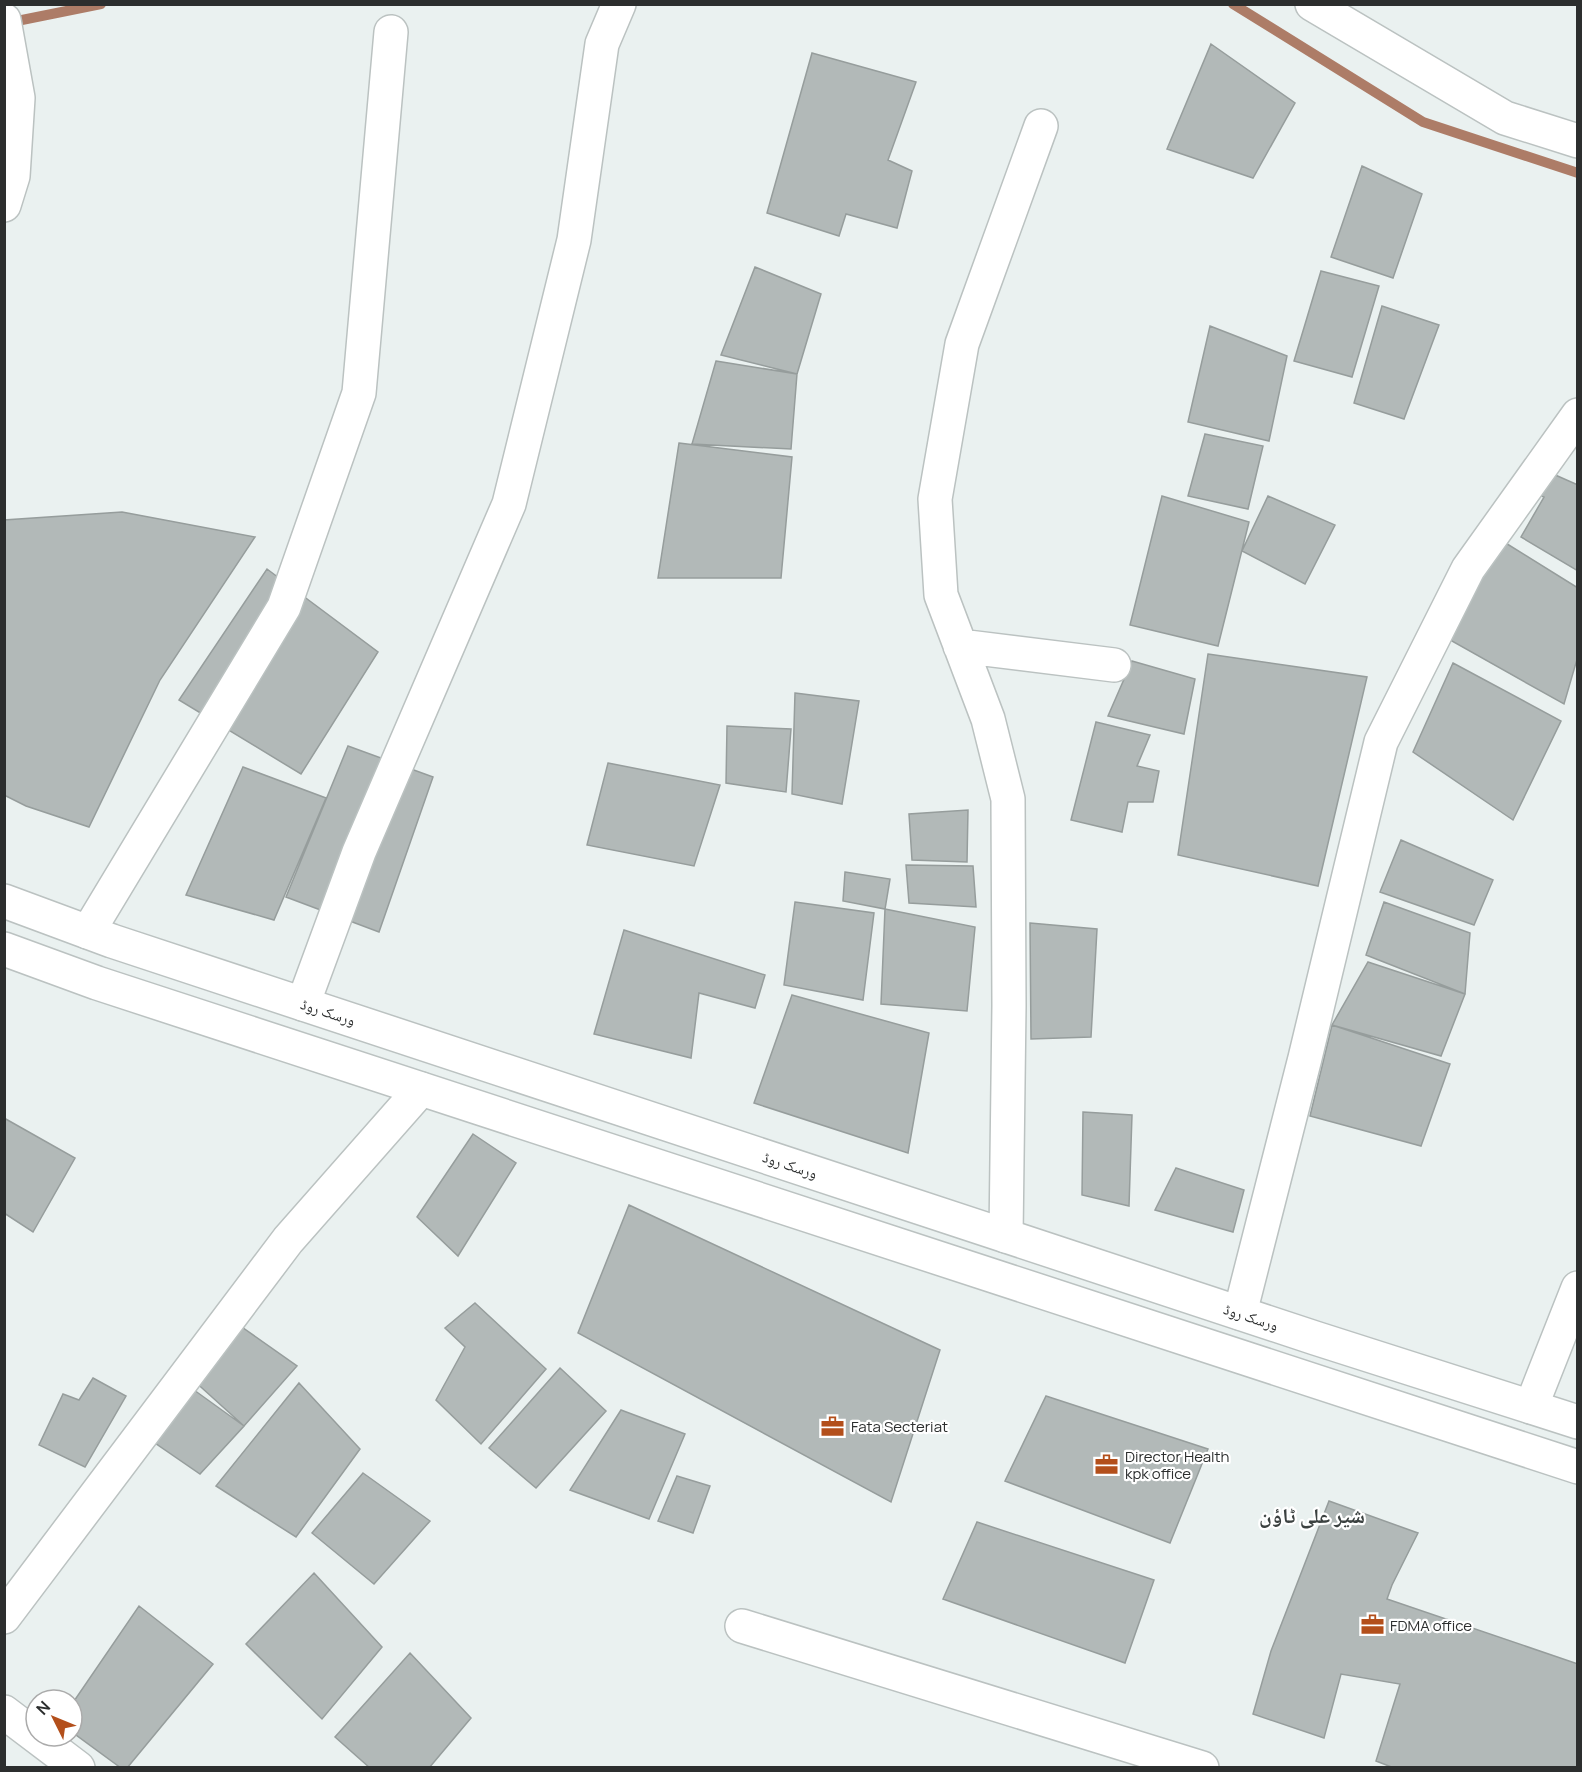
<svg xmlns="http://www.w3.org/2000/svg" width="1582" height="1772" viewBox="0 0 1582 1772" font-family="Manrope,'Noto Naskh Arabic',sans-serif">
<rect width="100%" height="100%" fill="#eaf1f0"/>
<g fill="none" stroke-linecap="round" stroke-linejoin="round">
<path stroke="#ad7c67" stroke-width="10" d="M1233,4L1423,122L1578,173
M7,23L101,4"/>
</g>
<path fill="#b2b9b8" stroke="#969d9c" stroke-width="1.5" d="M1211,44L1295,103L1253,178L1167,149Z
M812,53L916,82L888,160L912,171L897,228L846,214L839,236L767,213Z
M1362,166L1422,194L1393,278L1331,257Z
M755,267L821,294L797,374L721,355Z
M1321,271L1379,286L1352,377L1294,361Z
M1382,306L1439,325L1404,419L1354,403Z
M1210,326L1287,356L1269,441L1188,422Z
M716,361L797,374L791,449L692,444Z
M1205,434L1263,446L1248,509L1188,496Z
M679,443L792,457L781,578H658Z
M1544,470L1578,485V571L1521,537L1544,497L1525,489Z
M1162,496L1249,522L1218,646L1130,625Z
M1268,496L1335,525L1305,584L1242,551Z
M122,512L255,537L160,680L89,827L26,806L4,795V520Z
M1504,542L1578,588V656L1564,704L1443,636Z
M267,569L378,652L301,774L179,700Z
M1208,654L1367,677L1318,886L1178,855Z
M1132,661L1195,679L1184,734L1108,716Z
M1453,663L1561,721L1513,820L1413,752Z
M795,693L859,701L842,804L792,794Z
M1096,722L1150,735L1137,766L1159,771L1153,802H1128L1122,832L1071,820Z
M727,726L791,729L786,792L726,783Z
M348,746L433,777L379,932L286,897Z
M608,763L720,785L694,866L587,845Z
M243,767L326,798L274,920L186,895Z
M968,810L967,862L912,860L909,814Z
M1401,840L1493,880L1474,925L1380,892Z
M906,865L973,866L976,907L909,903Z
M845,872L890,879L885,909L843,901Z
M795,902L874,913L863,1000L784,985Z
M1384,902L1470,933L1465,994L1366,955Z
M885,909L975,927L967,1011L881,1004Z
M1030,923L1097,929L1091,1037L1031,1039Z
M624,930L765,975L755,1008L699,993L691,1058L594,1034Z
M1368,962L1465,994L1441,1056L1332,1025Z
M792,995L929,1033L908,1153L754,1103Z
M1332,1025L1450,1064L1421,1146L1310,1116Z
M1083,1112L1132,1115L1129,1206L1082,1195Z
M4,1118L75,1158L33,1232L4,1213Z
M473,1134L516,1163L458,1256L417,1217Z
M1176,1168L1244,1190L1233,1232L1155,1210Z
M629,1205L940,1350L891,1502L578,1333Z
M475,1303L546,1369L481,1444L436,1400L465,1347L445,1328Z
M239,1325L297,1366L244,1426L192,1379Z
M560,1368L606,1411L536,1488L489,1448Z
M93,1378L126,1396L85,1467L39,1445L63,1394L79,1400Z
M299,1383L360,1449L296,1537L216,1486Z
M194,1390L244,1426L200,1474L155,1443Z
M1046,1396L1208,1449L1170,1543L1005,1481Z
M621,1410L685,1434L649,1519L570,1490Z
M363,1473L430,1521L374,1584L312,1533Z
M677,1476L710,1486L693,1533L658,1521Z
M1329,1501L1418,1533L1392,1585L1387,1599L1578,1664V1768H1394L1376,1761L1400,1684L1341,1674L1324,1738L1253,1714L1271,1651Z
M977,1522L1154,1580L1125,1663L943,1599Z
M314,1573L382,1647L322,1719L246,1644Z
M139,1606L213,1664L127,1768H121L72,1732V1704Z
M410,1653L471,1718L429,1768H370L335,1737Z"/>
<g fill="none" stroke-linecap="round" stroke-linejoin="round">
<defs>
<path id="minor" d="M1312,4L1505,118L1578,141
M4,20L18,98L13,176L4,205
M960,646L1114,665
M88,932L284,607L359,393L391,32
M303,1004L359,852L509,504L574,240L602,44L619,4
M1006,1236L1009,1006L1008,799L988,719L941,595L935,499L962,344L1041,126
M1240,1313L1305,1058L1381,742L1468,569L1578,415
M1531,1407L1578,1288
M4,1617L288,1240L421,1089
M742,1626L1202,1768
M4,1712L78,1768"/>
<path id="major" d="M4,901L112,941L1315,1338L1578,1422
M4,949L97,983L1578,1467"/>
</defs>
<use href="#minor" stroke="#bbc2c1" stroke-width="36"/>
<use href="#major" stroke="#bbc2c1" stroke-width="36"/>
<use href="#minor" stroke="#fff" stroke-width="33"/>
<use href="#major" stroke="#fff" stroke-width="33"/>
</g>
<defs>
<symbol id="office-bare" viewBox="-9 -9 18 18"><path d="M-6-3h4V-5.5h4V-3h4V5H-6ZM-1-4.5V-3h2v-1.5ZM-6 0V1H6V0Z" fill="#b34f1b" stroke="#fff" stroke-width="2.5" paint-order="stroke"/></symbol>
</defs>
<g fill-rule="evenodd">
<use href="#office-bare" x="816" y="1410" width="33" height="33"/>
<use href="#office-bare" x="1090" y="1448" width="33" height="33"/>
<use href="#office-bare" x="1356" y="1608" width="33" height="33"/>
</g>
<g text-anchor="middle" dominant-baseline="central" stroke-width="4.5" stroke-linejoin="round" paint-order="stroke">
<g font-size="15" fill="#2c2e2e" stroke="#fff">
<text transform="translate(328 1012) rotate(18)">ورسک روڈ</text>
<text transform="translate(790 1165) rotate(18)">ورسک روڈ</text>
<text transform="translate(1251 1317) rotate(18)">ورسک روڈ</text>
</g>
<g font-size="15" fill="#2c2e2e" stroke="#fff" text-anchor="start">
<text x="851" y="1426">Fata Secteriat</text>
<text x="1125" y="1456">Director Health<tspan x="1125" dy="17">kpk office</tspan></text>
<text x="1390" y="1625">FDMA office</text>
</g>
<g font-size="21" font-weight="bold" fill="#3b4140" stroke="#fff">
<text x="1312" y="1515">شیر علی ٹاؤن</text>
</g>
</g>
<rect width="1582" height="1772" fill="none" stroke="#2c2e2e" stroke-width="12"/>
<g transform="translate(54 1718) rotate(313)"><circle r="28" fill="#ffffff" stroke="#ababab" stroke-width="1.5"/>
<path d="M0-4.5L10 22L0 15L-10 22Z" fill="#b34f1b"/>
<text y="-9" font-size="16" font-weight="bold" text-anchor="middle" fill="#2c2e2e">N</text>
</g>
</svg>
